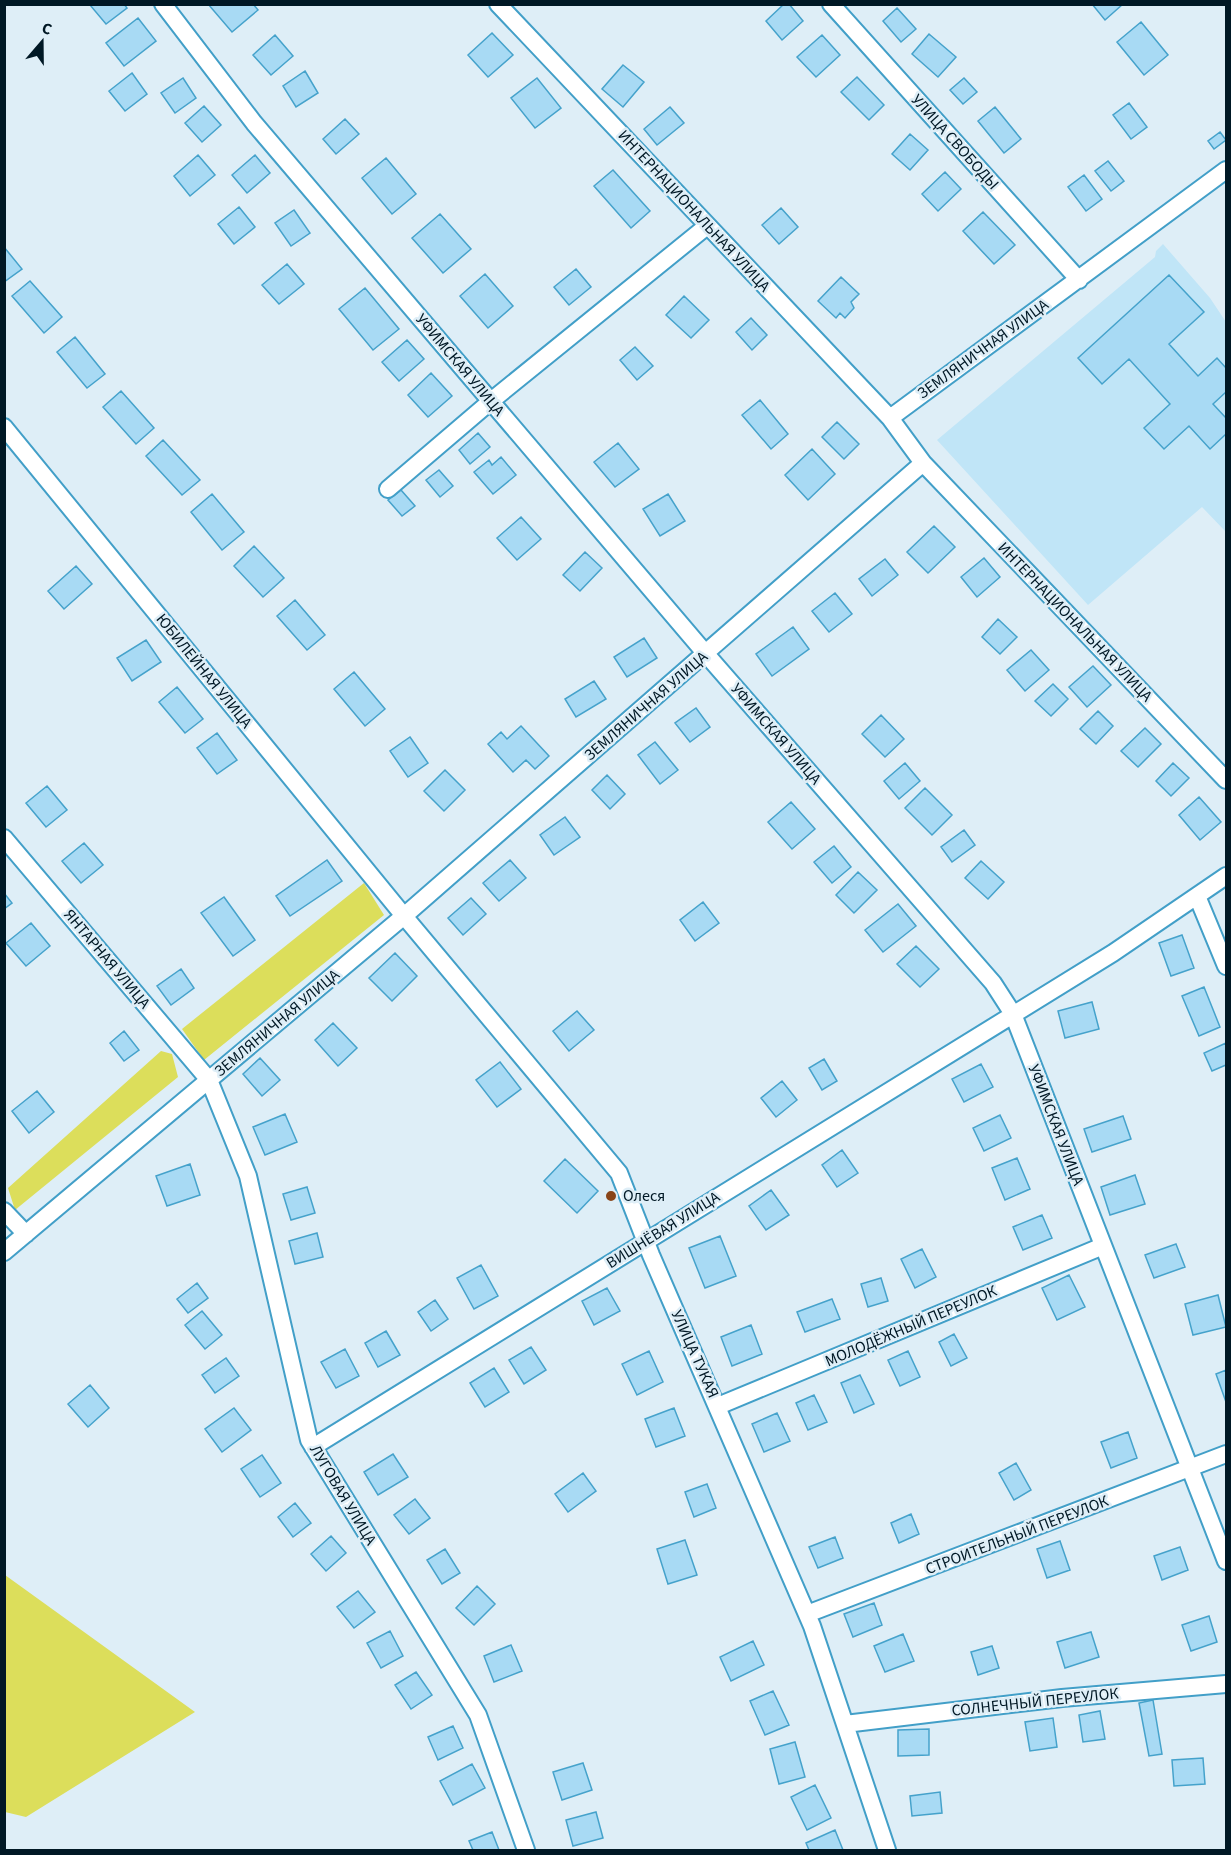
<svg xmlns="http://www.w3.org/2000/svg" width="1231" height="1855" viewBox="0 0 1231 1855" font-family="'Source Sans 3',sans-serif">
<rect width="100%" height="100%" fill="#deeef7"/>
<path fill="#c0e5f7" d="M1163,244L1210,298L1226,322V532L1202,507L1088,605L937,440L1155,257L1156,251Z"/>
<path fill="#dcde5b" d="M364,883L384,915L204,1060L182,1029Z
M161,1051L172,1054L178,1077L15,1210L8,1188Z
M5,1575L195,1712L26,1817L5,1812Z"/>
<path fill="#a8daf4" stroke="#45a2cb" stroke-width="1.5" d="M124,4L127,8L106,24L90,5Z
M208,4H253L258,10L232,32Z
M784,4H789L803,21L782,40L766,21Z
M1092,4H1123L1105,20Z
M897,8L916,29L901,42L883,21Z
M138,18L156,41L124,66L106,43Z
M1141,22L1168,55L1144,75L1117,42Z
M492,33L513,55L488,77L468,55Z
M929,34L956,57L938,77L912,54Z
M275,35L293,56L271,75L253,55Z
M822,35L840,55L816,77L797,57Z
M623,65L644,82L623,107L602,89Z
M305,71L318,93L296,107L283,86Z
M132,73L147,94L125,111L109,91Z
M857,77L884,105L869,120L841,92Z
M183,78L196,98L175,113L161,93Z
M537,78L561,108L535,128L511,98Z
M964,78L977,92L963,104L950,90Z
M1129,103L1147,127L1131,139L1113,115Z
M204,106L221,125L202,142L185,123Z
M670,107L684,123L657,145L644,129Z
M995,107L1021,139L1004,153L978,121Z
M345,119L359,134L336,154L323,139Z
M1220,132L1226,140L1214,149L1208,141Z
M910,134L928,150L910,170L892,154Z
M198,155L215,175L190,196L174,176Z
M255,155L270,173L247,193L232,175Z
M386,158L416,194L392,214L362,178Z
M1108,161L1124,181L1111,191L1095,171Z
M613,170L650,211L631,228L594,186Z
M945,172L961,189L938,211L922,194Z
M1084,175L1102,199L1086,211L1068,187Z
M239,207L255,227L234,244L218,224Z
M781,208L798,227L779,244L762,225Z
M294,210L310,233L291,246L275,223Z
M983,212L1015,245L994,264L963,231Z
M440,214L471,249L443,273L412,238Z
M4,247L22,269L4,282Z
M287,264L304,284L279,304L262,285Z
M576,269L591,287L569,305L554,287Z
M485,274L513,306L488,328L460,296Z
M1169,275L1204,312L1169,344L1198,376L1217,358L1226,368V392L1213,404L1226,418V434L1210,449L1189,426L1164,449L1144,428L1170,404L1129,359L1102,384L1078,358Z
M841,277L859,294L851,302L854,308L845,318L840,313L836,318L818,301Z
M30,281L62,317L44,333L12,296Z
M365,288L399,329L373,350L339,309Z
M684,296L709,320L691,338L666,315Z
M751,318L767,335L752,350L736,332Z
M75,337L105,374L87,388L57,352Z
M407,340L424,359L399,381L382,362Z
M635,347L653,366L637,380L620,360Z
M431,373L452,396L428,417L408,395Z
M121,391L154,428L136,444L103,407Z
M760,400L788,434L771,449L742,415Z
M837,422L859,444L844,459L822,437Z
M478,433L490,447L470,464L459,450Z
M163,440L200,480L182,495L146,456Z
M618,443L639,469L615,487L594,462Z
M812,449L835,474L808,500L785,475Z
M501,457L516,475L493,494L474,472L489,460L492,465Z
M439,470L453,486L440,497L426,480Z
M401,490L415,506L402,516L388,500Z
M212,494L244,532L222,550L191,512Z
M668,494L685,521L660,536L643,509Z
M521,517L541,539L517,560L497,538Z
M934,526L955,547L928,573L907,552Z
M254,546L284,578L263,597L234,566Z
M585,552L602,568L580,591L563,575Z
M984,558L1000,577L977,597L961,577Z
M885,559L898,575L872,596L859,579Z
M76,566L92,584L64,609L48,591Z
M835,593L852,614L829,632L812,611Z
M295,600L325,635L307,650L277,616Z
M998,619L1017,637L1000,654L982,637Z
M793,627L809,649L772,676L756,654Z
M644,638L657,658L627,677L614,657Z
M146,640L161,662L132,681L117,658Z
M1031,650L1049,670L1025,691L1007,670Z
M1093,666L1111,685L1087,707L1069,687Z
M354,672L385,709L365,726L334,689Z
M594,681L606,699L576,717L565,699Z
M1053,684L1068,699L1051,716L1035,701Z
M177,687L203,719L185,733L159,702Z
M696,708L710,727L690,742L675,723Z
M1098,711L1113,726L1096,744L1080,729Z
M881,715L904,739L885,757L862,734Z
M521,726L549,756L535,769L526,760L513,772L488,744L501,732L507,739Z
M1145,728L1161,744L1138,767L1121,751Z
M217,733L237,760L217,774L197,748Z
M410,737L428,763L408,777L390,751Z
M655,742L678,770L660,784L638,755Z
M905,763L920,781L899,799L884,781Z
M1173,763L1189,778L1171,796L1156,781Z
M445,770L465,790L444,811L424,791Z
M607,775L625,794L610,809L592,790Z
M47,786L67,810L46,827L26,803Z
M925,788L952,815L932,835L905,808Z
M1199,797L1221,822L1200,840L1179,815Z
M791,802L815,829L792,849L768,822Z
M565,817L580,837L554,855L540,835Z
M964,830L975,845L952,862L941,847Z
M84,843L103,865L81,883L62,861Z
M834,846L851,867L832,883L814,862Z
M327,860L342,881L290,916L276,896Z
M510,860L526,878L499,901L483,883Z
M981,861L1004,882L988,899L965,878Z
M858,872L877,890L854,913L836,895Z
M4,893L12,903L4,909Z
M224,897L255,940L233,956L201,913Z
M471,898L486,914L463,935L448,918Z
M703,902L719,923L695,941L680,920Z
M898,904L916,926L883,952L865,930Z
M31,923L50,946L26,966L6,943Z
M1182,935L1194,968L1171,976L1159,943Z
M916,946L939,969L920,987L897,964Z
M395,953L417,976L392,1001L369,978Z
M181,969L194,988L171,1005L157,986Z
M1204,987L1220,1027L1199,1036L1182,996Z
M1092,1002L1099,1029L1065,1038L1058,1011Z
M577,1011L594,1030L569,1051L553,1031Z
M333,1023L357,1048L338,1066L315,1040Z
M124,1031L139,1050L124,1061L110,1043Z
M1226,1043V1065L1212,1071L1204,1053Z
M260,1058L280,1080L262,1096L243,1074Z
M824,1059L837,1081L822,1090L809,1068Z
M500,1062L521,1089L497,1107L476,1080Z
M981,1064L993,1087L964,1102L952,1079Z
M782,1081L797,1100L776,1117L761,1098Z
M37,1091L54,1112L29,1133L12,1111Z
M285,1114L297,1142L265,1155L253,1127Z
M1000,1115L1011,1138L984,1151L973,1128Z
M1123,1116L1131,1139L1092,1152L1084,1129Z
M842,1150L858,1173L837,1187L822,1165Z
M1017,1158L1030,1189L1005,1200L992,1168Z
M565,1159L598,1191L577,1213L544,1181Z
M190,1164L200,1195L167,1206L156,1176Z
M1135,1175L1145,1204L1110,1215L1101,1187Z
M307,1187L315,1213L291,1220L283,1194Z
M771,1190L789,1215L766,1230L749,1206Z
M1042,1215L1052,1238L1023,1250L1013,1227Z
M317,1233L323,1257L295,1264L289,1241Z
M720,1236L736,1276L705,1288L689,1248Z
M1176,1244L1185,1267L1154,1278L1145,1255Z
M922,1249L936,1277L915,1288L901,1259Z
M481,1265L498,1296L474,1309L457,1278Z
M1069,1275L1085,1307L1057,1320L1042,1288Z
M881,1278L888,1301L868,1307L861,1284Z
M197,1283L208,1298L188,1313L177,1299Z
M607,1288L620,1311L594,1325L582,1301Z
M1218,1295L1226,1327L1193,1335L1185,1304Z
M832,1299L840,1319L805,1332L797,1312Z
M435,1300L448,1319L431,1331L418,1312Z
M202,1311L222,1335L205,1349L185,1325Z
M751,1325L762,1354L732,1366L721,1337Z
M386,1331L400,1355L378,1367L365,1343Z
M954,1334L967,1358L951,1366L939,1342Z
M531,1347L546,1370L524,1384L509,1360Z
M345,1349L359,1376L336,1388L321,1362Z
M649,1351L663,1382L637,1395L622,1364Z
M908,1351L920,1377L900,1386L888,1360Z
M226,1358L239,1376L215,1393L202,1375Z
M494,1368L509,1392L485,1407L470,1383Z
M1226,1370V1402L1216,1374Z
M860,1375L874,1404L854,1413L841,1383Z
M90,1385L109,1408L88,1427L68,1404Z
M814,1395L827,1422L808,1430L796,1403Z
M234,1408L251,1430L222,1452L205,1429Z
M674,1408L685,1436L656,1447L645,1419Z
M777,1413L790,1441L764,1452L752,1424Z
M1128,1432L1137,1458L1111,1468L1101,1442Z
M393,1454L408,1477L378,1495L364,1472Z
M262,1455L281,1483L260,1497L241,1469Z
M1016,1463L1031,1490L1014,1500L999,1473Z
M583,1473L596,1491L568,1512L555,1494Z
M707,1484L716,1508L694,1517L685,1492Z
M415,1499L430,1518L409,1534L394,1515Z
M295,1503L311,1523L293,1537L278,1517Z
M911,1514L919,1534L899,1543L891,1523Z
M331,1536L346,1553L326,1571L311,1554Z
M835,1537L843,1558L818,1568L809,1547Z
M685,1540L697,1575L668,1584L657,1549Z
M1060,1541L1070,1570L1047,1578L1037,1549Z
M1180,1547L1188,1570L1162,1580L1154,1556Z
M445,1549L460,1573L442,1584L427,1560Z
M477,1586L495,1604L474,1625L456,1608Z
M358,1591L375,1612L354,1628L337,1607Z
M874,1603L882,1625L853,1637L844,1614Z
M1209,1616L1217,1642L1191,1651L1182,1625Z
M390,1631L403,1656L381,1668L367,1643Z
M1091,1632L1099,1657L1065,1668L1057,1642Z
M903,1634L914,1661L885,1672L874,1646Z
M753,1641L764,1665L731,1681L720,1657Z
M511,1645L522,1671L494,1682L484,1656Z
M992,1646L999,1668L978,1675L971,1652Z
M416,1672L432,1695L411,1709L395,1685Z
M773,1691L789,1725L765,1735L750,1701Z
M1153,1700L1162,1754L1149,1756L1139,1703Z
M1100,1711L1105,1739L1083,1742L1079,1715Z
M1053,1718L1057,1747L1030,1751L1025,1722Z
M453,1726L463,1748L438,1760L428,1737Z
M929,1729V1755L898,1756V1730Z
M795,1742L805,1777L779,1784L770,1749Z
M1203,1758L1205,1784L1174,1786L1172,1760Z
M583,1763L592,1790L562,1800L553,1772Z
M472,1764L485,1788L453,1805L440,1781Z
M815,1785L831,1818L807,1830L791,1797Z
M940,1792L942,1813L912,1816L910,1796Z
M596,1812L603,1838L573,1846L566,1820Z
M835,1830L843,1850H809L806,1843Z
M492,1832L499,1850H473L469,1841Z"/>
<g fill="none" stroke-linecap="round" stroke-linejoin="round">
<defs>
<path id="minor" d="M163,4L254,123L706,654L993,983L1013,1014L1226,1561
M498,4L890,418
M831,4L1079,280
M4,427L404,916L619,1173L651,1255L812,1626L887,1850
M923,463L1226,780
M388,489L491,401L707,226
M4,838L209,1080L248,1176L309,1440L478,1715L526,1850
M1197,896L1226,966
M4,1211L26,1234
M4,1252L404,916L923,463L890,418L1226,170
M718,1406L1103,1246
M313,1447L1113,953L1226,876
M807,1614L1226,1454
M845,1724L1062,1698L1226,1684"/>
</defs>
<use href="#minor" stroke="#429fc8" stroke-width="20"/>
<use href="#minor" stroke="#fff" stroke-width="16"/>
</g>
<circle fill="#894519" stroke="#deeef7" stroke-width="2" cx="611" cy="1196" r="6"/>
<g text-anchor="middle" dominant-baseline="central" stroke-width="5" stroke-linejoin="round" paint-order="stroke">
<g font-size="16" fill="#001825" stroke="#deeef7">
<text transform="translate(955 142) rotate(48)">УЛИЦА СВОБОДЫ</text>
<text transform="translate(694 211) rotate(47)">ИНТЕРНАЦИОНАЛЬНАЯ УЛИЦА</text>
<text transform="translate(983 349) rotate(-36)">ЗЕМЛЯНИЧНАЯ УЛИЦА</text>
<text transform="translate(460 365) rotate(50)">УФИМСКАЯ УЛИЦА</text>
<text transform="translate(1075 622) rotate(46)">ИНТЕРНАЦИОНАЛЬНАЯ УЛИЦА</text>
<text transform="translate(204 671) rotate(51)">ЮБИЛЕЙНАЯ УЛИЦА</text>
<text transform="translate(646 706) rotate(-41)">ЗЕМЛЯНИЧНАЯ УЛИЦА</text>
<text transform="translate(776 734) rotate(49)">УФИМСКАЯ УЛИЦА</text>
<text transform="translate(107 959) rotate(50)">ЯНТАРНАЯ УЛИЦА</text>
<text transform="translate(277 1023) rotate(-40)">ЗЕМЛЯНИЧНАЯ УЛИЦА</text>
<text transform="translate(1056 1125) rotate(69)">УФИМСКАЯ УЛИЦА</text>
<text transform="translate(663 1230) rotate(-32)">ВИШНЁВАЯ УЛИЦА</text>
<text transform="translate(911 1326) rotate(-23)">МОЛОДЁЖНЫЙ ПЕРЕУЛОК</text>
<text transform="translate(695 1354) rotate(66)">УЛИЦА ТУКАЯ</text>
<text transform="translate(343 1495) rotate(59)">ЛУГОВАЯ УЛИЦА</text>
<text transform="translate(1017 1535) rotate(-21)">СТРОИТЕЛЬНЫЙ ПЕРЕУЛОК</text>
<text transform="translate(1035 1702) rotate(-6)">СОЛНЕЧНЫЙ ПЕРЕУЛОК</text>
</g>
<g font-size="16" fill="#001825" stroke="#deeef7" text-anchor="start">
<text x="623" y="1196">Олеся</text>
</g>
</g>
<rect width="1231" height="1855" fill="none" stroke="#001825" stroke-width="12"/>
<g transform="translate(42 42) rotate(20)" stroke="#deeef7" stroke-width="4.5" paint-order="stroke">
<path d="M0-4.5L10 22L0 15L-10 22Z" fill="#001825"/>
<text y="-9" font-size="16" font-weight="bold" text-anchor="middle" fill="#001825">С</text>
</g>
</svg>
